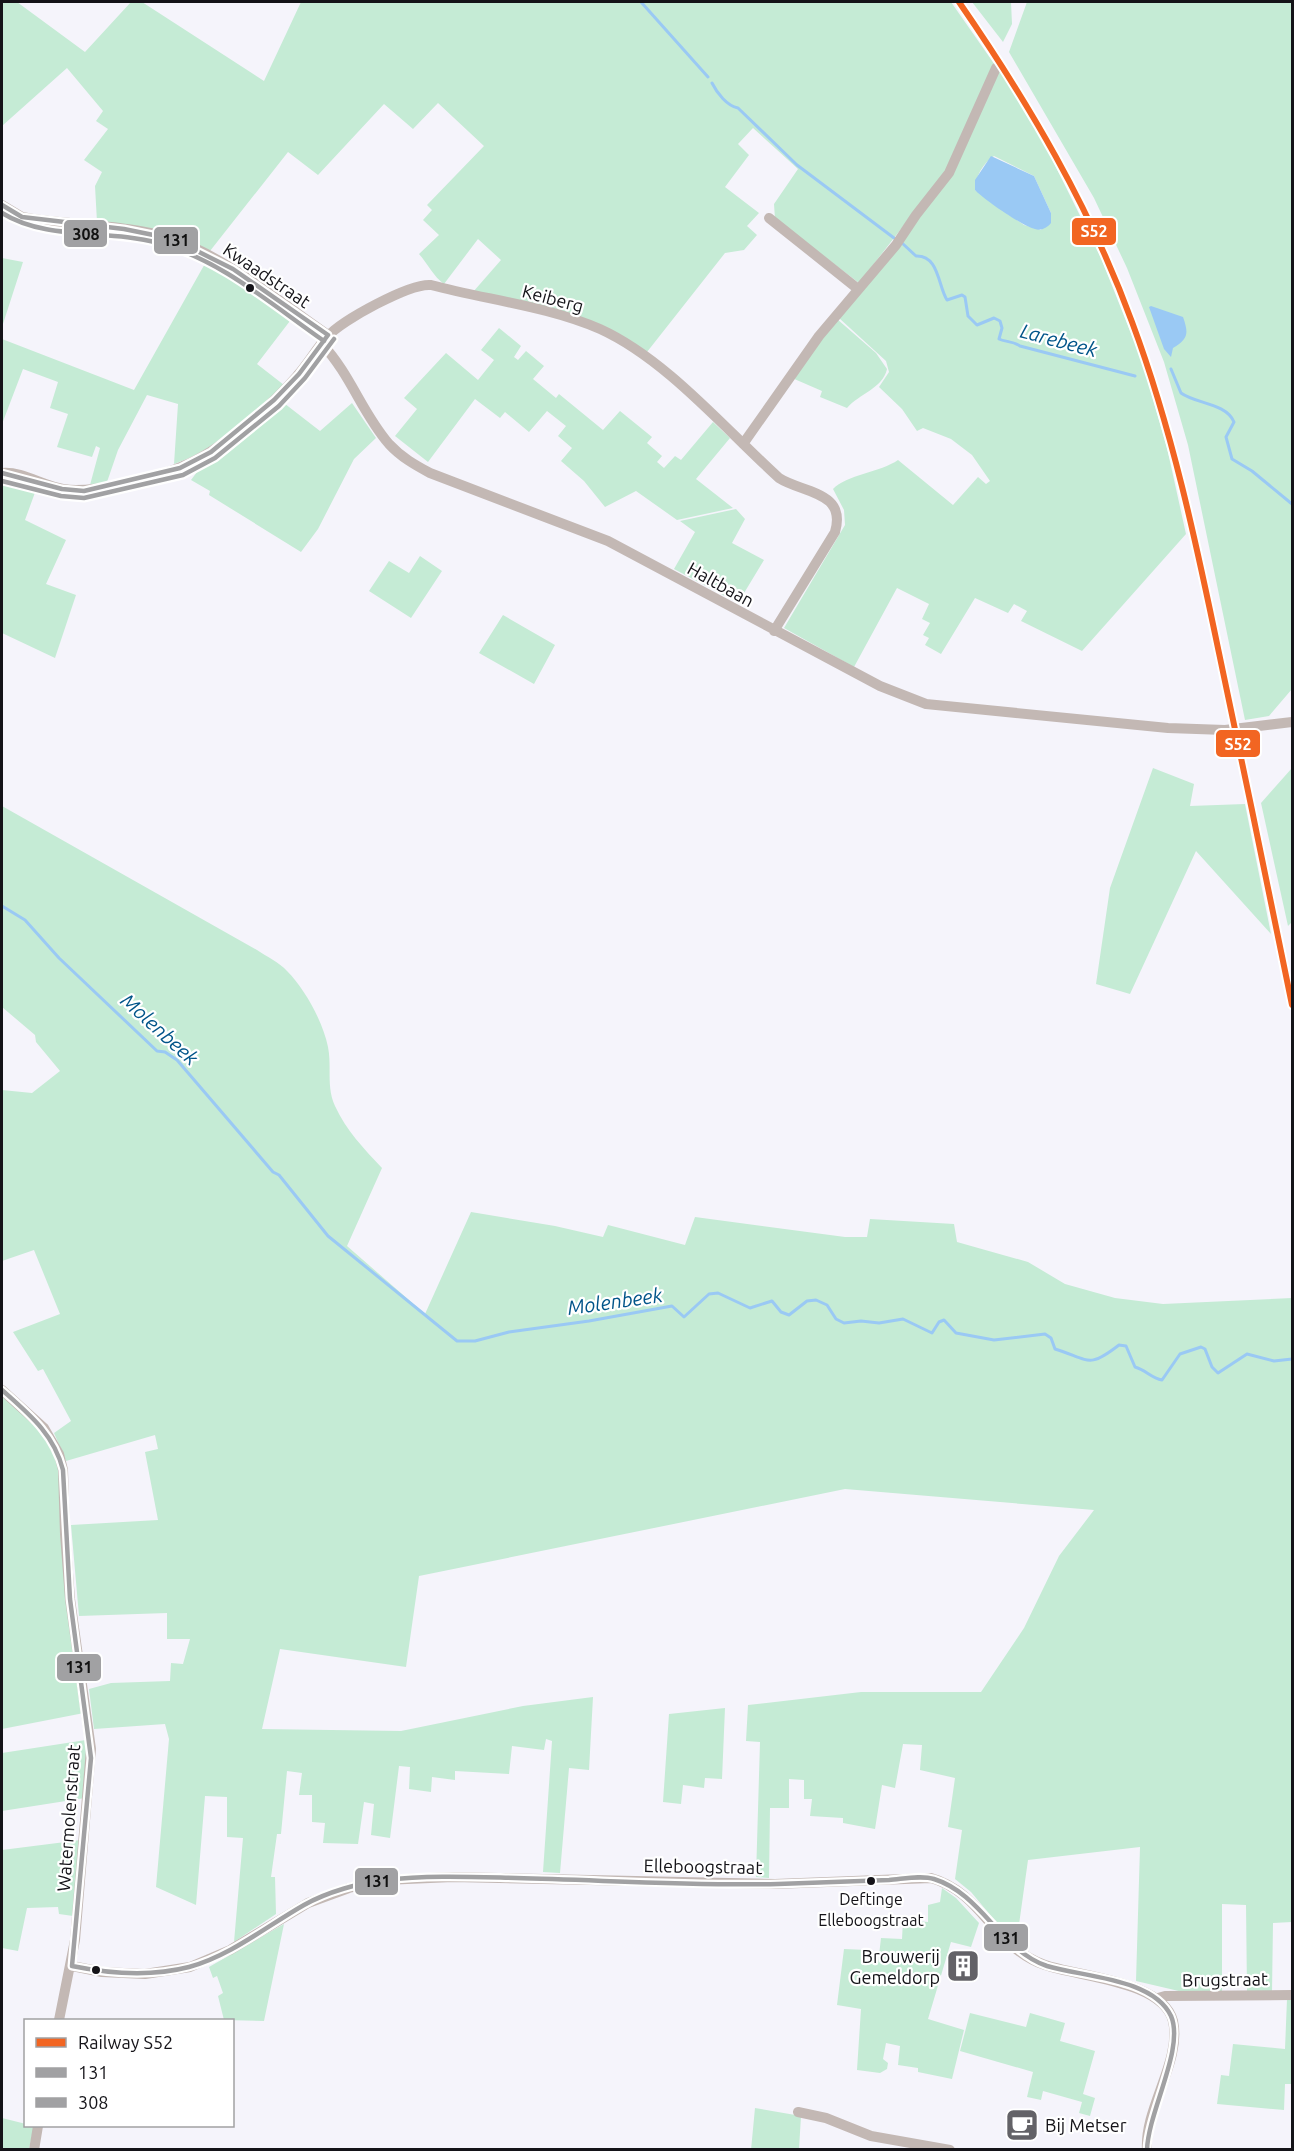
<svg xmlns="http://www.w3.org/2000/svg" width="1294" height="2151" viewBox="0 0 1294 2151" font-family="Ubuntu,sans-serif">
<rect width="100%" height="100%" fill="#f5f4fb"/>
<path fill="#c5ebd5" fill-rule="evenodd" d="M2,2H17L85,52L131,2H142L264,81L301,2H951L995,65L953,162L859,283L775,219L774,204L798,169L753,128L738,144L749,155L725,187L759,213L747,226L757,235L744,250L725,253L647,352L629,340L473,292L501,260L478,239L444,284C434,277 427,263 419,254L439,235L423,220L432,210L427,205L484,146L438,103L413,129L384,104L318,175L288,152L210,251L97,222L95,186L102,172L84,160L108,129L96,121L103,111L67,68L2,126Z
M972,2H1011L1012,24L1003,42Z
M1027,2H1292V689L1269,716L1245,720L1188,445L1164,362L1127,268L1094,198L1009,52Z
M1000,68L1040,135L1101,258L1142,361L1167,448L1186,534L1082,651L1021,621L1027,611L1014,604L1008,613L975,598L941,654L925,645L929,638L923,635L930,623L922,619L929,604L897,588L854,667L784,628L845,525L844,510L833,489C846,475 881,472 898,460L953,505L978,477L986,484L990,481L972,455L951,439L923,428L917,431L902,409L879,387L889,372L886,361L839,318L945,182ZM994,156L1034,176L1051,213L1041,230L1024,225L975,190C975,177 983,163 994,156Z
M2,258L23,262L2,327Z
M207,260L293,317L257,364L284,385C250,414 217,450 174,464L178,404L147,395L118,450L107,482L90,485L100,448L96,446L92,457L57,447L68,414L50,408L58,382L23,369L2,424V339L134,390Z
M837,319L876,353L887,369C883,388 859,394 847,408L820,397L822,391L792,378Z
M499,328L521,346L514,357L518,360L526,351L544,366L533,379L556,398L559,394L603,430L620,411L652,437L647,443L662,456L657,462L664,468L675,456L681,460L713,422L730,438L696,479L733,508L677,520L636,491L605,507L584,481L561,461L572,448L558,436L566,426L547,411L529,432L505,412L500,418L475,399L428,462L395,436L417,409L404,398L446,353L478,380L494,360L481,350Z
M280,400L320,431L352,403L376,438L354,459L318,529L301,552L209,495L210,491L191,480L203,464Z
M2,479L37,487L25,520L66,540L46,584L76,595L55,658L2,633Z
M736,509L745,519L732,543L764,560L738,603L674,569L695,532L680,521Z
M420,556L442,571L411,618L369,591L389,561L409,573Z
M503,615L555,645L534,684L479,653Z
M1153,768L1194,784L1190,806L1245,804L1271,934L1196,851L1130,994L1096,984L1110,888Z
M1292,768V922L1288,926L1261,803Z
M2,806L257,950C267,957 279,962 287,971C305,989 323,1022 328,1047C332,1067 326,1086 335,1106C346,1130 364,1149 382,1168L347,1246L425,1314L471,1212L555,1226L603,1237L608,1225L685,1245L695,1217L845,1237H867L870,1219L954,1224L957,1242L1028,1262L1065,1284L1115,1298L1163,1304L1292,1298V1922L1273,1923L1272,1992H1247L1246,1905L1222,1904V1992H1183L1136,1981L1140,1847L1028,1860L1016,1946L971,1892L955,1879L962,1830L948,1827L955,1778L920,1770L922,1745L903,1744L895,1788L882,1785L875,1829L843,1823V1818L810,1816L812,1799H804V1780L789,1779V1808H770L769,1878L756,1877L760,1742L746,1741L748,1705L861,1692H981L1024,1628L1059,1556L1094,1510L845,1489L419,1576L406,1667L280,1649L262,1729L401,1731L523,1706L593,1697L589,1770L569,1768L560,1873L543,1872L552,1741L546,1739L544,1750L512,1746L509,1774L455,1771V1780L432,1777L431,1792L409,1789L410,1767L399,1766L390,1838L371,1835L374,1804L364,1802L358,1844L323,1843L325,1823L312,1822V1795H299L302,1773L287,1771L281,1834H277L271,1877H275L276,1914L234,1942L243,1838L227,1837V1797L205,1796L196,1905L156,1887L169,1739L165,1724L94,1729L89,1689L111,1683L170,1681L171,1663L183,1664L190,1639H167V1613L79,1616L71,1525L158,1520L145,1452L158,1449L155,1435L66,1461L54,1433L71,1421L43,1369L38,1371L13,1332L60,1314L34,1250L2,1261V1090L32,1093L60,1071L36,1042L35,1035L2,1007Z
M2,1396L41,1431L48,1440L60,1470L84,1713L2,1729Z
M725,1708L722,1779L705,1778L704,1788L683,1785L681,1804L663,1802L669,1714Z
M86,1740L85,1798L2,1811V1753Z
M81,1840L73,1916L59,1914L58,1907L27,1908L18,1951L2,1948V1850Z
M942,1888L956,1898L979,1923L971,1947L951,1942L928,2019L964,2030L952,2079L918,2072V2068L898,2065L900,2046L886,2043L883,2059L888,2063L887,2069L880,2073L857,2070L861,2009L837,2005L844,1949L867,1950L865,1962L878,1964L881,1938L902,1939L903,1920L928,1922V1905L940,1902Z
M284,1924L264,2021L224,2020L218,1996L223,1993L217,1976L213,1978L209,1967Z
M1287,1999H1292V2084H1285L1284,2110L1217,2104L1221,2075L1229,2076L1233,2044L1285,2049Z
M970,2013L1026,2027L1030,2013L1065,2023L1060,2041L1095,2051L1083,2094L1095,2098L1090,2116L1079,2113L1082,2102L1043,2091L1041,2100L1027,2097L1033,2072L960,2051Z
M755,2108L801,2116L799,2149L751,2150Z
M2,2118L34,2126L29,2149H2Z"/>
<path fill="#9ac9f4" d="M991,156L1034,176L1051,213V223C1047,228 1041,231 1035,229C1024,227 983,199 975,190V180Z
M1151,306L1183,317C1189,334 1188,339 1173,348L1171,357L1164,349L1149,307Z"/>
<g fill="none" stroke-linecap="round" stroke-linejoin="round">
<path stroke="#9ac9f4" stroke-width="3" d="M641,2L708,77
M712,83C717,93 727,106 738,108L797,165L894,238
M902,243L916,256C939,255 938,286 947,300L962,295L965,297L968,316L977,325L994,318L1000,321L1002,328L999,339C1005,342 1013,341 1020,346L1135,376
M1171,369L1181,393C1196,404 1226,403 1234,422L1226,437L1232,459L1252,471L1292,504
M2,906L25,920L59,958L157,1051L165,1052L177,1060L273,1172L279,1175L328,1236L457,1341H475L509,1332L589,1321L672,1306L684,1317L709,1294L718,1293L750,1308L772,1301L781,1312L789,1315L807,1301L816,1300L827,1305L836,1319L844,1323L861,1321L879,1323L903,1319L932,1333L939,1322L944,1320L956,1333L994,1340L1045,1334L1051,1338L1055,1349C1090,1360 1088,1369 1119,1345L1126,1346L1135,1367C1146,1370 1151,1378 1162,1380L1180,1354L1201,1347L1205,1349L1212,1367L1218,1373L1247,1354L1274,1361L1292,1359"/>
<path stroke="#c3b8b4" stroke-width="10" d="M2,205L22,217L33,219C75,225 136,226 173,239C225,257 283,304 328,335
M769,218L858,289
M322,344C351,375 362,413 389,444C401,457 415,465 430,473L608,541L880,686L926,704L1168,728L1225,730L1292,722
M743,444L819,336L896,245L916,215L949,173L996,68
M2,473C22,471 43,486 63,489C91,494 156,478 183,466C222,450 269,408 297,376C308,364 316,349 327,337C342,320 410,283 431,285C487,300 547,306 600,329C666,359 725,429 779,478C802,493 847,491 835,532L774,631
M2,1390L44,1428L59,1454L63,1470L65,1534L70,1599L91,1749L75,1940L59,2020
M72,1966L102,1972L145,1974L190,1967L230,1950L308,1903L349,1888L384,1880L453,1877L775,1884L931,1878C982,1892 994,1948 1045,1965C1080,1977 1163,1981 1173,2021C1182,2061 1144,2108 1147,2150
M1158,1998L1165,1996L1292,1995
M798,2112L826,2118L871,2136L950,2150
M34,2150L38,2126"/>
<defs>
<path id="bus-1" d="M2,205L22,217L124,229L173,239L233,269L328,335
M2,473L62,489L84,491L180,468L211,452L274,400L299,374L328,335
M2,1390C29,1414 54,1434 63,1470L70,1599L91,1758L72,1966
M72,1966C111,1974 150,1977 189,1967C230,1956 267,1926 304,1905C327,1892 359,1883 385,1880C428,1875 473,1877 516,1878C603,1880 691,1886 778,1884C815,1883 852,1881 889,1880C903,1879 921,1875 934,1879C982,1894 1000,1950 1047,1966C1083,1977 1153,1978 1171,2016C1185,2048 1148,2112 1147,2150"/>
<path id="bus-2" d="M2,213C47,241 108,229 158,243C220,259 272,305 324,341
M2,481L61,496L84,498L183,475L215,458L279,406L305,378L334,339"/>
</defs>
<use href="#bus-1" stroke="#fff" stroke-width="9"/>
<use href="#bus-2" stroke="#fff" stroke-width="9"/>
<use href="#bus-1" stroke="#a1a1a3" stroke-width="4.5"/>
<use href="#bus-2" stroke="#a1a1a3" stroke-width="4.5"/>
<defs>
<path id="rail-1" d="M959,2C1028,102 1090,207 1132,322C1172,429 1196,542 1219,653C1244,770 1268,888 1292,1005"/>
</defs>
<use href="#rail-1" stroke="#fff" stroke-width="10"/>
<use href="#rail-1" stroke="#f26522" stroke-width="6"/>
</g>
<defs>
<symbol id="building-square" viewBox="-11 -11 22 22"><rect x="-9" y="-9" width="18" height="18" rx="4" fill="#636267" stroke="#fff"/><path d="M-4-6H4V6H1V3H-1V6H-4ZM-2.5-4.3h1.7v1.8h-1.7ZM.8-4.3h1.7v1.8H.8ZM-2.5-1h1.7V.8h-1.7ZM.8-1h1.7V.8H.8Z" fill="#fff"/></symbol>
<symbol id="cafe-square" viewBox="-11 -11 22 22"><rect x="-9" y="-9" width="18" height="18" rx="4" fill="#636267" stroke="#fff"/><path d="M-5.5-4.5H6V0H3Q3 3.5 0 3.5H-2.5Q-5.5 3.5-5.5 0ZM3-3.2v2h1.7v-2ZM-6 4.5H4V6H-6Z" fill="#fff"/></symbol>
</defs>
<g fill-rule="evenodd">
<use href="#building-square" x="944" y="1947" width="38" height="38"/>
<use href="#cafe-square" x="1003" y="2106" width="38" height="38"/>
</g>
<g fill="#141318" stroke="#fff" stroke-width="2">
<circle cx="250" cy="288" r="5"/>
<circle cx="871" cy="1881" r="5"/>
<circle cx="96" cy="1970" r="5"/>
</g>
<g text-anchor="middle" dominant-baseline="central" stroke-width="4.5" stroke-linejoin="round" paint-order="stroke">
<g font-size="16" fill="#141318" stroke="#fff">
<text x="871" y="1899">Deftinge<tspan x="871" dy="21">Elleboogstraat</tspan></text>
</g>
<g font-size="18" fill="#141318" stroke="#fff">
<text transform="translate(267 275) rotate(34)">Kwaadstraat</text>
<text transform="translate(553 298) rotate(15)">Keiberg</text>
<text transform="translate(721 584) rotate(29)">Haltbaan</text>
<text transform="translate(68 1818) rotate(-86)">Watermolenstraat</text>
<text transform="translate(703 1866) rotate(1)">Elleboogstraat</text>
<text transform="translate(1225 1979) rotate(-1)">Brugstraat</text>
</g>
<g font-size="18" fill="#141318" stroke="#fff" text-anchor="end">
<text x="940" y="1956">Brouwerij<tspan x="940" dy="21">Gemeldorp</tspan></text>
<text x="1045" y="2125" text-anchor="start">Bij Metser</text>
</g>
<g font-size="20" font-style="italic" fill="#005489" stroke="#fff">
<text transform="translate(1059 340) rotate(15)">Larebeek</text>
<text transform="translate(160 1029) rotate(42)">Molenbeek</text>
<text transform="translate(615 1301) rotate(-8)">Molenbeek</text>
</g>
</g>
<g stroke="#fff" stroke-width="2">
<rect x="1071" y="217" width="46" height="29" rx="6" fill="#f26522"/>
<rect x="63" y="219" width="45" height="29" rx="6" fill="#a1a1a3"/>
<rect x="153" y="226" width="46" height="29" rx="6" fill="#a1a1a3"/>
<rect x="1215" y="729" width="46" height="29" rx="6" fill="#f26522"/>
<rect x="56" y="1653" width="46" height="29" rx="6" fill="#a1a1a3"/>
<rect x="354" y="1867" width="45" height="29" rx="6" fill="#a1a1a3"/>
<rect x="983" y="1923" width="46" height="29" rx="6" fill="#a1a1a3"/>
</g>
<g font-size="16" text-anchor="middle" font-weight="bold" fill="#fff">
<text x="1094" y="237">S52</text>
<text x="1238" y="750">S52</text>
</g>
<g font-size="16" text-anchor="middle" font-weight="bold" fill="#111">
<text x="86" y="240">308</text>
<text x="176" y="246">131</text>
<text x="79" y="1673">131</text>
<text x="377" y="1887">131</text>
<text x="1006" y="1944">131</text>
</g>
<rect width="1294" height="2151" fill="none" stroke="#141318" stroke-width="6"/>
<rect x="24" y="2019" width="210" height="108" fill="#ffffff" stroke="#a1a1a3" stroke-width="1.5"/>
<rect x="36" y="2038" width="30" height="9" fill="#f26522" stroke="#a1a1a3" stroke-width="1.5"/>
<text x="78" y="2049" font-size="18" fill="#141318">Railway S52</text>
<rect x="36" y="2068" width="30" height="9" fill="#a1a1a3" stroke="#a1a1a3" stroke-width="1.5"/>
<text x="78" y="2079" font-size="18" fill="#141318">131</text>
<rect x="36" y="2098" width="30" height="9" fill="#a1a1a3" stroke="#a1a1a3" stroke-width="1.5"/>
<text x="78" y="2109" font-size="18" fill="#141318">308</text>
</svg>
